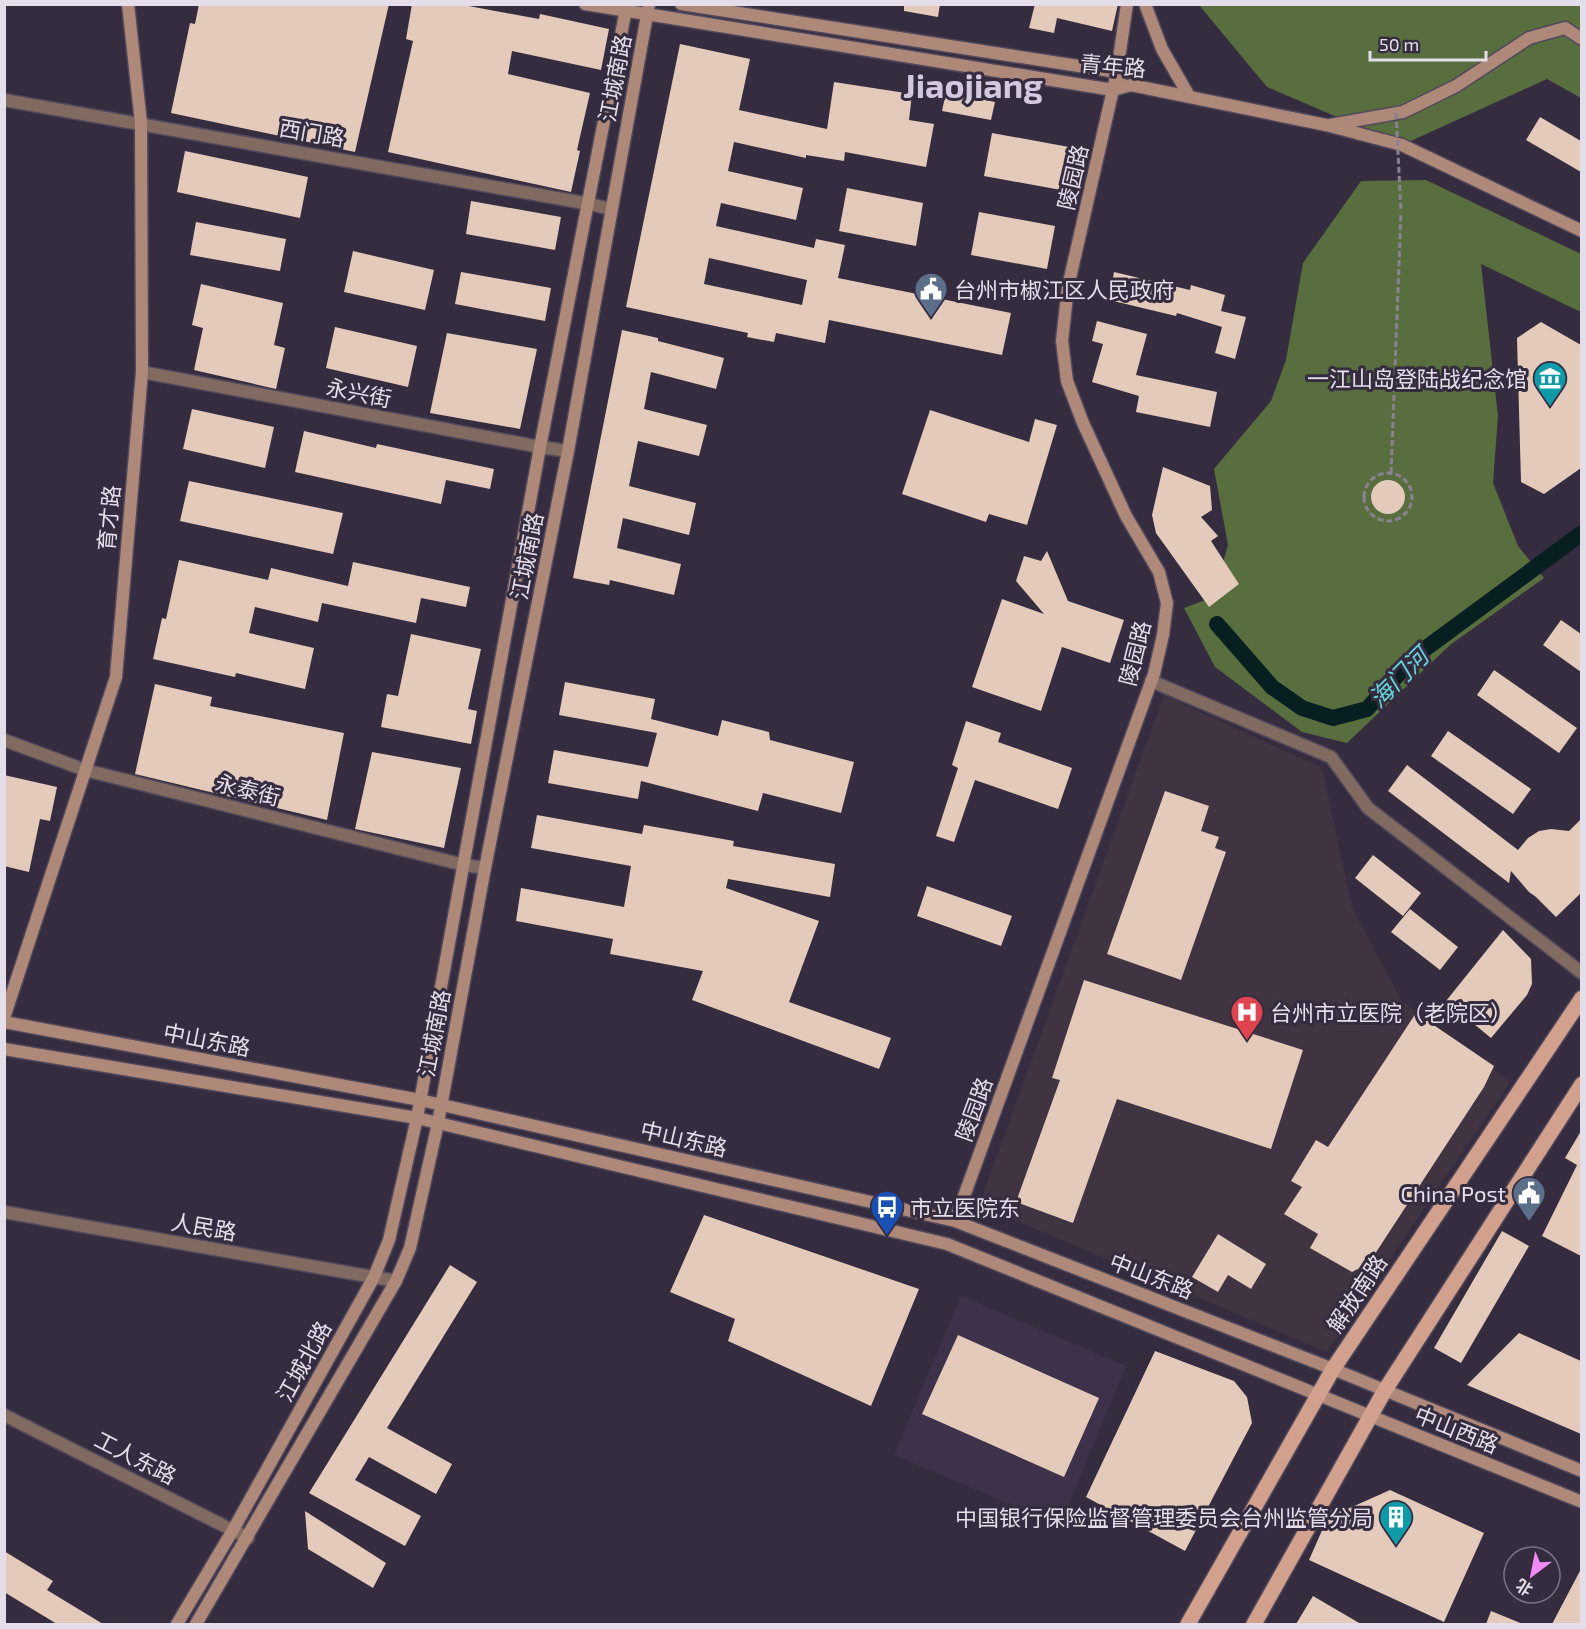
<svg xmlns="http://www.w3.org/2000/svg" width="1586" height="1629" viewBox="0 0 1586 1629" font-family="'Exo 2','Noto Sans SC',sans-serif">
<rect width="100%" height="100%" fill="#352c3f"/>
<path fill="#3e324b" d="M961,1296L1126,1366L1060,1525L894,1455Z"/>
<path fill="#403442" d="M1164,695L1322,768L1352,907L1401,1000L1510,1082L1327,1352L979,1205Z"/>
<path fill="#586e3f" d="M1199,5H1581V98L1547,79L1402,145L1267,87Z
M1426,180L1581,254V312L1481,264L1498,416L1493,483L1518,546L1544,578L1450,645L1347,743L1302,732L1215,667L1184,608L1213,597L1228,545L1214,469L1271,401L1286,360L1303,263L1361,181Z"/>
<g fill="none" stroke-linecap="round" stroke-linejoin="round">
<path stroke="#071f20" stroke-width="16" d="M1217,624L1272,687L1302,708L1333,718L1367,709L1414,657L1582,533"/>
</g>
<path fill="#e3cabb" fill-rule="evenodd" d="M199,4H389L355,152L171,113L190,23L195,24Z
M412,4H458L539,19L540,14L609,29L601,70L512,51L508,74L590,93L577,150L580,151L571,192L388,152L413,41L406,39Z
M904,4H940L938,17L904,11Z
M1035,4H1118L1112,31L1057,18L1054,33L1029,28Z
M680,44L750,59L739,110L827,129L834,82L912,94L909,120L934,124L926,167L845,152L844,161L806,155V158L734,142L728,171L803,188L796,220L721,203L716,226L814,248L816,239L845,245L838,278L1011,313L1002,355L829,320L825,343L776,333L774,342L747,337L748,333L626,307ZM709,258L807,280L802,305L704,284Z
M946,92L995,102L991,120L942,111Z
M1540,117L1581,141V172L1526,140Z
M992,133L1069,147L1061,190L984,176Z
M185,151L308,177L300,218L177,192Z
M847,188L923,203L916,246L839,231Z
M471,201L561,217L555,250L466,234Z
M979,212L1055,226L1047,269L971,255Z
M196,222L286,239L280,271L190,255Z
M353,251L434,270L425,310L344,292Z
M461,272L551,288L545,321L455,304Z
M1114,272L1190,290L1191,285L1225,295L1221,311L1246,317L1235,359L1215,353L1222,327L1177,313L1176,316L1109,300Z
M201,284L283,303L274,345L285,348L276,389L194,370L203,328L192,325Z
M1097,321L1147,334L1136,375L1217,392L1210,427L1136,412L1139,396L1092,382L1103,344L1092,341Z
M1541,322L1581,345V468L1544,494L1521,482L1517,338Z
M335,327L417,346L408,387L326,368Z
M622,330L658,338V341L724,358L716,389L651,372L644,409L707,425L699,456L638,441L629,486L696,503L689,535L623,518L617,548L681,564L674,595L610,580L609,585L573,578Z
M447,333L537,349L520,429L430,413Z
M192,409L274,427L265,468L183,449Z
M930,410L1029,442L1035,419L1057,425L1027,525L989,514L986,522L902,494Z
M304,431L376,448L377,444L494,469L490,489L446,480L441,504L295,472Z
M1163,467L1210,486L1212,510L1201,517L1218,536L1211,541L1239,584L1209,607L1156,533L1152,515Z
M1371 497a17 17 0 1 1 34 0a17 17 0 1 1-34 0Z
M189,481L343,513L333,554L180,521Z
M1047,551L1068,601L1124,620L1110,663L1062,647L1041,711L972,687L1002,599L1044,614L1016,581L1024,556L1041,561Z
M179,560L268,580L271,568L348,586L353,562L470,587L466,607L421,598L416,623L322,603L318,622L255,607L249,633L314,648L305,689L236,673L235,677L153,659L162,618L166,619Z
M1561,620L1581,634V672L1543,645Z
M411,634L481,649L468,709L477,711L471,744L381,727L387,694L398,696Z
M1494,670L1577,728L1559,753L1477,695Z
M565,682L655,699L651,719L718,736L722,720L769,732L770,740L854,762L841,813L763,793L758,811L641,781L638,799L548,783L554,750L648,767L657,733L559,715Z
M155,684L212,697L210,706L344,733L327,820L135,774Z
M966,721L1001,733L998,742L1072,768L1058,809L975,780L954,842L936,836L958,768L952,765Z
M1448,731L1531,789L1513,814L1431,756Z
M372,752L461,768L444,848L355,829Z
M1407,765L1518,850L1528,838L1539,831L1551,829L1569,831L1581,819V893L1556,917L1536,897L1529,892L1511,871L1509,883L1388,791Z
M4,775L57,787L50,821L40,819L29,872L4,866Z
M1165,791L1209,806L1201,831L1219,837L1215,848L1226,852L1181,980L1107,954Z
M537,815L642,834L644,825L734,841L733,846L835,864L830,897L728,879L726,888L819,921L789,1002L891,1038L879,1069L692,1000L703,971L610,954L613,939L516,921L521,888L624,907L631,866L531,848Z
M1373,855L1421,893L1403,916L1355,878Z
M927,886L1012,916L1001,946L917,916Z
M1410,909L1458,947L1440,970L1391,932Z
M1503,930L1531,959L1532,984L1527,995L1491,1038L1446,1001Z
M1084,980L1303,1050L1271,1149L1117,1099L1073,1223L1016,1202L1060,1080L1052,1078Z
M1416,1013L1494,1066L1484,1087L1369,1263L1352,1272L1310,1248L1318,1234L1284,1214L1302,1187L1291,1181L1316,1140L1328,1147Z
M1581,1131V1256L1542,1236L1577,1165L1565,1158Z
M704,1215L919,1289L871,1406L728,1341L735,1319L670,1292Z
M1502,1231L1529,1246L1461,1363L1434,1348Z
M1218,1234L1266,1264L1251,1289L1228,1275L1218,1292L1192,1277Z
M450,1265L477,1282L387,1428L452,1464L436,1494L369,1457L355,1480L421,1516L405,1546L309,1493Z
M1519,1333L1581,1361V1434L1467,1385Z
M958,1335L1099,1398L1064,1477L922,1414Z
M1155,1351L1234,1381L1247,1397L1252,1423L1185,1551L1086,1497Z
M1390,1490L1484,1533L1444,1622L1309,1560L1331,1510L1343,1511Z
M305,1511L386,1563L373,1588L308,1549Z
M4,1551L53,1581L47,1590L103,1624H57L4,1592Z
M1581,1569V1624H1552Z
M1313,1596L1361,1624H1296Z
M1491,1611L1523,1624H1486Z"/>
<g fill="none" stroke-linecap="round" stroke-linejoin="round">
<defs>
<path id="street" d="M4,100L590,204L610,209
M142,372L540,447L568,451
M1151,681L1331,757L1368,808L1582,973
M4,740L85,770L464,865L485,868
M4,1212L396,1281
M4,1415L248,1538"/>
<path id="secondary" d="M585,4L1113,90L1131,85L1326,125L1402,145L1582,231
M681,4L1117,72L1121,76
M1145,4L1162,49L1189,96
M1330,125L1403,112L1456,86L1529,38L1565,28L1582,39
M4,1018L116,677L142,372L141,123L128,4
M4,1022L420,1100L955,1221L1333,1369L1582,1471
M4,1049L417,1118L947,1244L1582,1502
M955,1221L1154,674L1163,635L1167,603L1159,572L1126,516L1083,423L1067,381L1062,341L1068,287L1117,72L1127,4
M177,1624L233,1530L374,1277L389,1240L417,1118L540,447L627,4
M196,1624L396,1281L410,1248L438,1123L485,868L568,451L649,4"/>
<path id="primary" d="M1188,1624L1333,1369L1582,998
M1254,1624L1385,1390L1582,1084"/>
</defs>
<use href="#street" stroke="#51485b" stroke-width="15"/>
<use href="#secondary" stroke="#51485b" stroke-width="15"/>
<use href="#primary" stroke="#51485b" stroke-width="18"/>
<path stroke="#8a8292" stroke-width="3" stroke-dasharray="6 3" stroke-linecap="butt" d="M1364 497a24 24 0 1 1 48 0a24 24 0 1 1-48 0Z
M1391,473L1401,212"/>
<use href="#street" stroke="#816a60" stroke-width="12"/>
<use href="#secondary" stroke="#ae897a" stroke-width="12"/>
<use href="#primary" stroke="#d1a18e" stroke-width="15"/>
<path stroke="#8a8292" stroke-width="3" stroke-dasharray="6 3" stroke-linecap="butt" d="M1396,113L1401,212"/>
</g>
<defs>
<symbol id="civic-pin" viewBox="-11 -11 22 30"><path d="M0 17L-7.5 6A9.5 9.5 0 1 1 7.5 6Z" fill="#5c6f8a" stroke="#352c3f"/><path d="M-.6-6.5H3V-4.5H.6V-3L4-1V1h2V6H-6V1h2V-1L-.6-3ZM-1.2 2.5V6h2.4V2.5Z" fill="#fff"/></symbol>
<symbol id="museum-pin" viewBox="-11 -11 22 30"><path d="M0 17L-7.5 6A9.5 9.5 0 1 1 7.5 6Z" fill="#0f9aa8" stroke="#352c3f"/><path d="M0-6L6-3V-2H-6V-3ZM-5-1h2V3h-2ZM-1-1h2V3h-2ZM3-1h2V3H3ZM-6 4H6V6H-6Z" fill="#fff"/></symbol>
<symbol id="hospital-pin" viewBox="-11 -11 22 30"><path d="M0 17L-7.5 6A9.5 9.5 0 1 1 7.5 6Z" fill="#e0444e" stroke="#352c3f"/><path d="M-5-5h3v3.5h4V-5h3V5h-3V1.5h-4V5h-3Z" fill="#fff"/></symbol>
<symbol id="bus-pin" viewBox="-11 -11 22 30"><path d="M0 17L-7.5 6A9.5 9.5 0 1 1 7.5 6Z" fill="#1a4fb4" stroke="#352c3f"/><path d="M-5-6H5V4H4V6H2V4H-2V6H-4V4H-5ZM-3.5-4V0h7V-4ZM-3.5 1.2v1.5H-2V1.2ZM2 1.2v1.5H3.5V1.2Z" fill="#fff"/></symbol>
<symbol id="building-pin" viewBox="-11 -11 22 30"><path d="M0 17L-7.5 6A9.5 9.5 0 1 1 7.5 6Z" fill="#0f9aa8" stroke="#352c3f"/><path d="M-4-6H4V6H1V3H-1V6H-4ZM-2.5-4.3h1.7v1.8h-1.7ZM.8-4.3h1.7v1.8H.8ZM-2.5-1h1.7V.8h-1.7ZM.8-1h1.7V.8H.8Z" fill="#fff"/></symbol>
</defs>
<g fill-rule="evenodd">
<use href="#civic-pin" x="912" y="270" width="38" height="52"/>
<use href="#museum-pin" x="1531" y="359" width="38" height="52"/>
<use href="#hospital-pin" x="1228" y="993" width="38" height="52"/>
<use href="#civic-pin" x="1510" y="1174" width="38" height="52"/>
<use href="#bus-pin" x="868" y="1188" width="38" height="52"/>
<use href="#building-pin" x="1377" y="1498" width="38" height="52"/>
</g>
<g text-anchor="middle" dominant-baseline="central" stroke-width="6" stroke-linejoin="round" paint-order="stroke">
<g font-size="22" fill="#e4deeb" stroke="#352c3f">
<text transform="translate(1113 65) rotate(5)">青年路</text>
<text transform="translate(614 78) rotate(-79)">江城南路</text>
<text transform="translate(312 132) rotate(10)">西门路</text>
<text transform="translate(1072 177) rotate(-77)">陵园路</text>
<text transform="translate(359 392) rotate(11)">永兴街</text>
<text transform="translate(108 518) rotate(-85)">育才路</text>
<text transform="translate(526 556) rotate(-79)">江城南路</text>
<text transform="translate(1134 653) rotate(-76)">陵园路</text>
<text transform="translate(248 789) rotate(14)">永泰街</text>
<text transform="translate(433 1033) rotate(-79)">江城南路</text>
<text transform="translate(207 1039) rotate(11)">中山东路</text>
<text transform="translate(973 1109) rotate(-70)">陵园路</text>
<text transform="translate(684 1138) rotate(13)">中山东路</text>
<text transform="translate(204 1226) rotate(10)">人民路</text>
<text transform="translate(1152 1275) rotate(21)">中山东路</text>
<text transform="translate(1356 1293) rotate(-56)">解放南路</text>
<text transform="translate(303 1361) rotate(-61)">江城北路</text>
<text transform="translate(1457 1429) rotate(22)">中山西路</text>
<text transform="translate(136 1457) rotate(27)">工人东路</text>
</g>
<g font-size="22" fill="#e4deeb" stroke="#352c3f" text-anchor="start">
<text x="954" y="289">台州市椒江区人民政府</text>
<text x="1527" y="378" text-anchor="end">一江山岛登陆战纪念馆</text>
<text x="1270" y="1012">台州市立医院（老院区）</text>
<text x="1506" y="1193" text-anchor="end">China Post</text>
<text x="910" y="1207">市立医院东</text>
<text x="1373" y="1517" text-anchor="end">中国银行保险监督管理委员会台州监管分局</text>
</g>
<g font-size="24" font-style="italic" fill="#63d7dc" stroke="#352c3f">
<text transform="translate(1398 677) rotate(-45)">海门河</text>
</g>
<g font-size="34" font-weight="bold" fill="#d3c8e0" stroke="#352c3f">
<text x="973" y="84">Jiaojiang</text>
</g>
</g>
<rect width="1586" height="1629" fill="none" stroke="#e4deeb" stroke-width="12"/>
<g transform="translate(1532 1575) rotate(212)"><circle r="28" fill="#352c3f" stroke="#7b7384" stroke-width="1.5"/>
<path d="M0-4.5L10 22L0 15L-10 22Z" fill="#f08bf5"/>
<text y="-9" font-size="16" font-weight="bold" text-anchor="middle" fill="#e4deeb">北</text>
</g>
<path d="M1370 51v9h116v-9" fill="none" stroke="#e4deeb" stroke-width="3"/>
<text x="1379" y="51" font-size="18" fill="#e4deeb" stroke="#352c3f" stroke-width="4.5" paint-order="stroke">50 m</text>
</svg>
